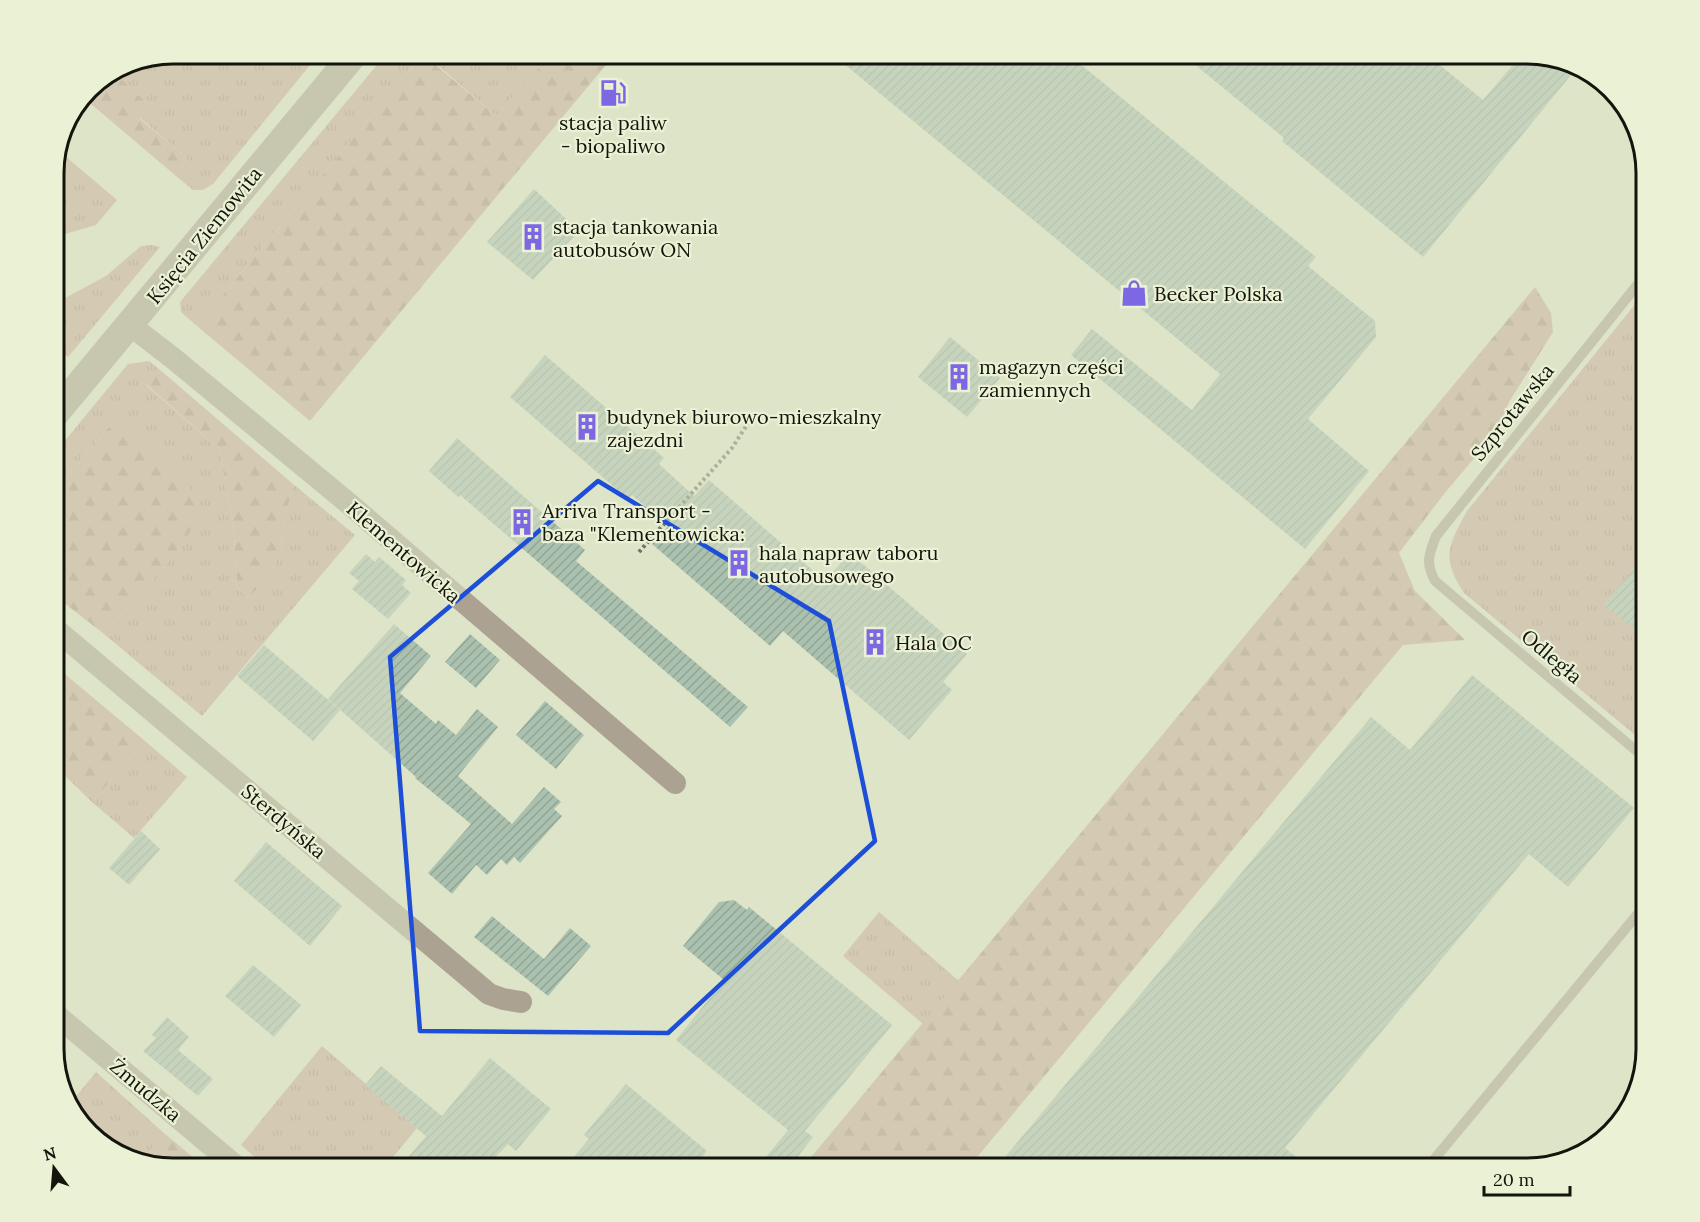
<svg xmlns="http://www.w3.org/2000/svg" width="1700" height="1222" viewBox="0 0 1700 1222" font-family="Lora,serif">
<defs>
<pattern id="grass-tufts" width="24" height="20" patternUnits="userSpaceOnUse" patternTransform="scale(1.5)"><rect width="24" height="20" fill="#c8a898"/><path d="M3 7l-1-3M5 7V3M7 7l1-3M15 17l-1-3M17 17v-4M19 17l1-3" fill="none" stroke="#ab9082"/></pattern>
<pattern id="forest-firs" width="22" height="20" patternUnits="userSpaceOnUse" patternTransform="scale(1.5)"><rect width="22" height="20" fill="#c8a898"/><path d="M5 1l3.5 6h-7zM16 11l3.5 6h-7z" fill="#ab9082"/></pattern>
<pattern id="building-hatch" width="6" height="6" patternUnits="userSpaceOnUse" patternTransform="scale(1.5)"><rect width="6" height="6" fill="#aac1af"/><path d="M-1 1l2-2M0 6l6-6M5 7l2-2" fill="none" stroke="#91a595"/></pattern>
</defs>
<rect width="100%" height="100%" fill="#dee4c8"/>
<path fill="url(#grass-tufts)" d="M174,54H319L213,184L203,190H193L176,176L187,158L140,118L149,105L114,72L128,63Z
M386,54H423L197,326L181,312L180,302Z
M425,54H524L539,67L496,116Z
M58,150L117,200L96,225L65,234L54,231V166Z
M151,245L160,247L68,357L54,346V304L106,276L141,246Z
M1646,291V744L1464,593C1441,558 1448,546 1467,511Z
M149,361L159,369L146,385L219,449L233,521L237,587L248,597L266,581L281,553L282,531L293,484L355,535L202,716L104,634L185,543L116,419L54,491V454L128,364Z
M145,741L187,777L134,838L92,802Z
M879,912L959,981L923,1024L843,956Z
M322,1046L417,1128L384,1168H267L241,1145Z
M96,1072L165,1134L144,1158L101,1143L70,1108L69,1105Z"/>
<path fill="url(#forest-firs)" d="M423,54L496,116L539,67L524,54H615L310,421L197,326Z
M114,72L149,105L140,119L187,158L176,176L84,98L95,84Z
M1535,287L1551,313L1553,332L1509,402L1497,431L1444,494L1399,553L1415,591L1465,640L1403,645L968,1168H802Z
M159,369L293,484L282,531L281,553L266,581L248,597L237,587L233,521L219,449L146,384Z
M116,419L177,471L190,487L199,510L185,543L104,634L54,595V491Z
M54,665L145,741L92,802L57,768L54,771Z
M165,1134L206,1168H173L144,1158Z"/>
<path fill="url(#building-hatch)" d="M832,54H1068L1316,257L1308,266L1375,321L1376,337L1308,419L1369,471L1305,549L1071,355L1092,329L1192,410L1220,374Z
M1182,54H1426L1483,100L1522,54L1575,70L1423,257L1282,141L1284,138Z
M534,189L579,231L533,280L487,242Z
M950,337L1000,378L967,417L918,377Z
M545,355L664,458L659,464L694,496L709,480L825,581L850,553L967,654L943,682L952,690L909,740L783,631L770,646L652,544L668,526L632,495L628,499L510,397Z
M457,438L585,550L576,561L748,707L730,727L460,495L458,497L429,471Z
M366,554L375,562L379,557L406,580L402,585L411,593L388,619L352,589L359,581L349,573Z
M1646,554V639L1604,604Z
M394,624L431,656L400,693L436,724L438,720L456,735L477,709L498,727L458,776L512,824L544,787L561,802L554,809L562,816L520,863L514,857L507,865L501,859L487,875L476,865L452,894L428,873L471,824L415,778L416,777L328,699Z
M470,634L500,660L476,688L445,662Z
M264,645L340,710L313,741L237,676Z
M1472,675L1634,808L1568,887L1529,854L1285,1148L1310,1168H996L1371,717L1410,750Z
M545,701L584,735L556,769L516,735Z
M141,831L160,849L129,885L109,868Z
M266,842L342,906L310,946L234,881Z
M734,900L747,910L749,907L892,1025L805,1131L813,1137L789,1168H757L788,1130L676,1040L724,980L683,946L719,902Z
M492,916L544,959L570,928L591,946L548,996L474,937Z
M253,965L301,1005L274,1037L225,996Z
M167,1017L189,1037L178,1050L213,1079L198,1096L143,1051L156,1038L152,1035Z
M490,1058L551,1109L516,1151L508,1144L485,1168H399L426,1136L365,1085L381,1066L442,1116Z
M626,1084L707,1151L693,1168H564L589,1139L584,1135Z"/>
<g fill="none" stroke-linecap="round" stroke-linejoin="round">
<path stroke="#707462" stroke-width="4" stroke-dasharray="3 3" stroke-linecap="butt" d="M639,552L732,448L752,417"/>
<path stroke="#aba291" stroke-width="10" d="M1646,274L1436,536C1429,555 1425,562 1435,581L1646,759
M1427,1168L1646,904"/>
<path stroke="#aba291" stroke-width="22" d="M130,325L174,359L347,502L675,783
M54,628L489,994L503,999L521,1002
M54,1013L238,1168"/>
<path stroke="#aba291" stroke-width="28" d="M54,415L354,54"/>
</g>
<path d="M0 0H1700V1222H0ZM598,481L829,621L875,841L668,1033L420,1031L390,657Z" fill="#dee4c8" fill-opacity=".55" fill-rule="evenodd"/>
<path fill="none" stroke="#1d4ed8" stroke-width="4.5" stroke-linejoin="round" d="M598,481L829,621L875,841L668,1033L420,1031L390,657Z"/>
<defs>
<symbol id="fuel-bare" viewBox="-9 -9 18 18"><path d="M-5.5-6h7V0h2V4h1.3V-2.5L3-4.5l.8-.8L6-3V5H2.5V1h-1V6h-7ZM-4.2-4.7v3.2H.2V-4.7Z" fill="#7d67e2" stroke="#ebf1d5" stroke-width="2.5" paint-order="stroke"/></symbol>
<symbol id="building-bare" viewBox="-9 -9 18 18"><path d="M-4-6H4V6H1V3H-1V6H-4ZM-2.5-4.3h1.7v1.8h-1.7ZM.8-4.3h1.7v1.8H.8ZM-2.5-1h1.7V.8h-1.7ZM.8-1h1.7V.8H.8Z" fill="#7d67e2" stroke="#ebf1d5" stroke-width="2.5" paint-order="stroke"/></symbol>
<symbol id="shop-bare" viewBox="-9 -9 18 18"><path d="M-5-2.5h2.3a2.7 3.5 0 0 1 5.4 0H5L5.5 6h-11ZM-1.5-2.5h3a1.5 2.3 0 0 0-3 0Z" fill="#7d67e2" stroke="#ebf1d5" stroke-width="2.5" paint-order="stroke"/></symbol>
</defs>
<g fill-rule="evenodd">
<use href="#fuel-bare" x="594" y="74" width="38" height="38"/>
<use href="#building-bare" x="514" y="218" width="38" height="38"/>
<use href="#shop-bare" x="1115" y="274" width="38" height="38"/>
<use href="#building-bare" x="940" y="358" width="38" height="38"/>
<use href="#building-bare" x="568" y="408" width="38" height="38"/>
<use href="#building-bare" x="503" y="503" width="38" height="38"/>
<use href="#building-bare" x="720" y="544" width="38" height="38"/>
<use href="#building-bare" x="856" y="623" width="38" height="38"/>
</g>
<g text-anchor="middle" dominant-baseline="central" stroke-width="4.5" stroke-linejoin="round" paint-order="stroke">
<g font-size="20" fill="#13150c" stroke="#ebf1d5" text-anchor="start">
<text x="613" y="122" text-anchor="middle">stacja paliw<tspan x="613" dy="23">- biopaliwo</tspan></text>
<text x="553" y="226">stacja tankowania<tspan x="553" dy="23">autobusów ON</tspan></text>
<text x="1154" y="293">Becker Polska</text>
<text x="979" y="366">magazyn części<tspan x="979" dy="23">zamiennych</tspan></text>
<text x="607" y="416">budynek biurowo-mieszkalny<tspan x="607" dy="23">zajezdni</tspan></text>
<text x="542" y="510">Arriva Transport -<tspan x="542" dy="23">baza "Klementowicka:</tspan></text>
<text x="759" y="552">hala napraw taboru<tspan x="759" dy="23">autobusowego</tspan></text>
<text x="895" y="642">Hala OC</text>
</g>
<g font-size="20" fill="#13150c" stroke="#ebf1d5">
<text transform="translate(204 235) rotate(-51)">Księcia Ziemowita</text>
<text transform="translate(1512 412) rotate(-51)">Szprotawska</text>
<text transform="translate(404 552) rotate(41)">Klementowicka</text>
<text transform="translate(1552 656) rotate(40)">Odległa</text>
<text transform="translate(284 821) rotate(40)">Sterdyńska</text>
<text transform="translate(146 1090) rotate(40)">Żmudzka</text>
</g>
</g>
<path d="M0 0H1700V1222H0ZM173 64H1527A109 109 0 0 1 1636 173V1049A109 109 0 0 1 1527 1158H173A109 109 0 0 1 64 1049V173A109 109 0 0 1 173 64Z" fill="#ebf1d5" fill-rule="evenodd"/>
<path fill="none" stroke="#13150c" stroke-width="3" d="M173 64H1527A109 109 0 0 1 1636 173V1049A109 109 0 0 1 1527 1158H173A109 109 0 0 1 64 1049V173A109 109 0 0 1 173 64Z"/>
<g transform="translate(54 1168) rotate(344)" stroke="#ebf1d5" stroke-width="4.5" paint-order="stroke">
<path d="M0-4.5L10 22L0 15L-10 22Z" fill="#13150c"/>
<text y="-9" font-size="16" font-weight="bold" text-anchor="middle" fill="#13150c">N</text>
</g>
<path d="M1484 1186v9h86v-9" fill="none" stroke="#13150c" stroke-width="3"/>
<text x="1493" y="1186" font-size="18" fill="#13150c" stroke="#ebf1d5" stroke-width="4.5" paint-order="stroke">20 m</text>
</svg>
